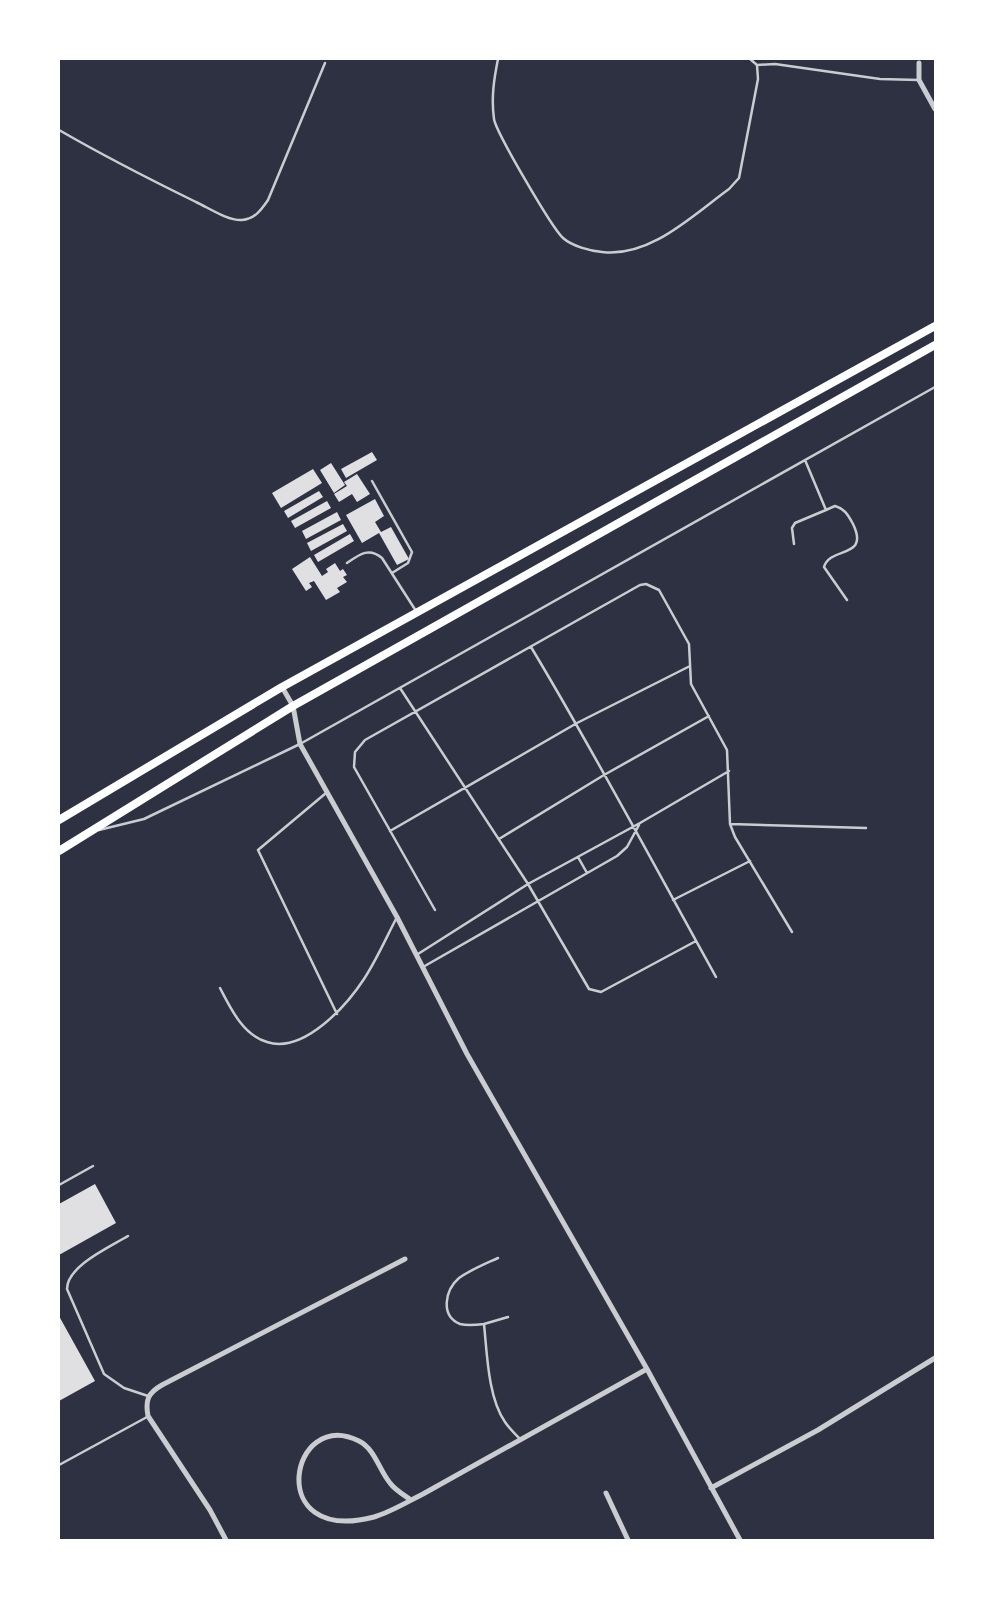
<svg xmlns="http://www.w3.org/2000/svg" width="994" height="1599" viewBox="0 0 994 1599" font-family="'Varela Round',sans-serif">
<rect width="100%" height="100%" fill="#2d3142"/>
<path fill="#e0e0e3" d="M372,452L377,460L346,478L341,469Z
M331,463L345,485L334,493L320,470Z
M313,469L322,483L281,508L272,493Z
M357,474L370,494L357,502L352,494L339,502L334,494L347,486L344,482Z
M319,491L323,497L288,518L284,511Z
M375,499L384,516L375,522L381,532L391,527L409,559L397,565L379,533L362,543L346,515Z
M327,501L331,508L295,528L291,521Z
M337,512L341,520L306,539L302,531Z
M343,524L347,531L311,551L307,543Z
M350,534L354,541L318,562L314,555Z
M310,557L322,576L328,572L326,569L335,563L340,571L343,569L347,575L343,577L347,582L337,588L340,592L326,600L314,581L309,583L312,587L306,591L292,569Z
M95,1184L116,1223L59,1255V1204Z
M59,1316L95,1381L59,1401Z"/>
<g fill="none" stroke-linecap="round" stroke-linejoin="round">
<path stroke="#caccd0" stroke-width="2.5" d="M498,59C494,79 491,98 494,119C496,132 552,228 563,238C572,246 590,251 602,252C650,258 693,215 729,189L739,178L758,79L757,65L750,59
M757,65L775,64L880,79L919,80
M59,130C104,156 149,179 196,202C209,208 228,221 242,220C255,219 261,210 268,200L325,63
M372,481L412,552L408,563L392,573
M826,510L835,506C845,509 848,515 853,524C870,559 830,546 824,567L847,600
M794,544L792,528L795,523L826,510L805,460
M347,563C360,554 369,547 382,558L416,611
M531,647C596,755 655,867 716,977
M400,688L528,884L589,989L601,992L696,941
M326,793L258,850L337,1014
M730,824L866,828
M99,830L144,819L300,744L935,387
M390,831L577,723L690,666
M499,839L604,775L709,716
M578,857L587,873
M673,900L750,861
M435,910L354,767L355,752L365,740L640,585L646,584L659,590L689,644L691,684L727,750L730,824L735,837L792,932
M418,954L528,884L640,823L729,771
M423,967L617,856L627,847L639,825
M220,988C231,1009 243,1035 267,1042C304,1054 347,1005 364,979C377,959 386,938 397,917
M59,1185L93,1166
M128,1236C110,1247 67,1266 67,1289L104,1374L124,1388L148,1396
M498,1258C485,1264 470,1270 459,1278C445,1290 440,1316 460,1324C468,1326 476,1325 484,1324C487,1353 488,1398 505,1422C509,1428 515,1434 520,1439
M484,1324L508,1317
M59,1465L147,1417"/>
<path stroke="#caccd0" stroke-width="5" d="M919,63V80L935,109
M282,687L293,706L300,744L397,917L467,1054L647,1369L740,1540
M711,1488L818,1430L935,1358
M606,1493L628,1540
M411,1500C404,1495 395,1490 390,1483C379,1470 375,1449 359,1441C290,1406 263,1546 374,1517C391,1512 407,1502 423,1494L647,1369
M226,1540L210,1510L148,1416C145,1400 148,1393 162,1385L405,1259"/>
<path stroke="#fff" stroke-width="8" d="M59,820L282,687L935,326
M59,851L293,706L935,345"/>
</g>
<rect width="994" height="1599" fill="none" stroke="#ffffff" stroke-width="120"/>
</svg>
